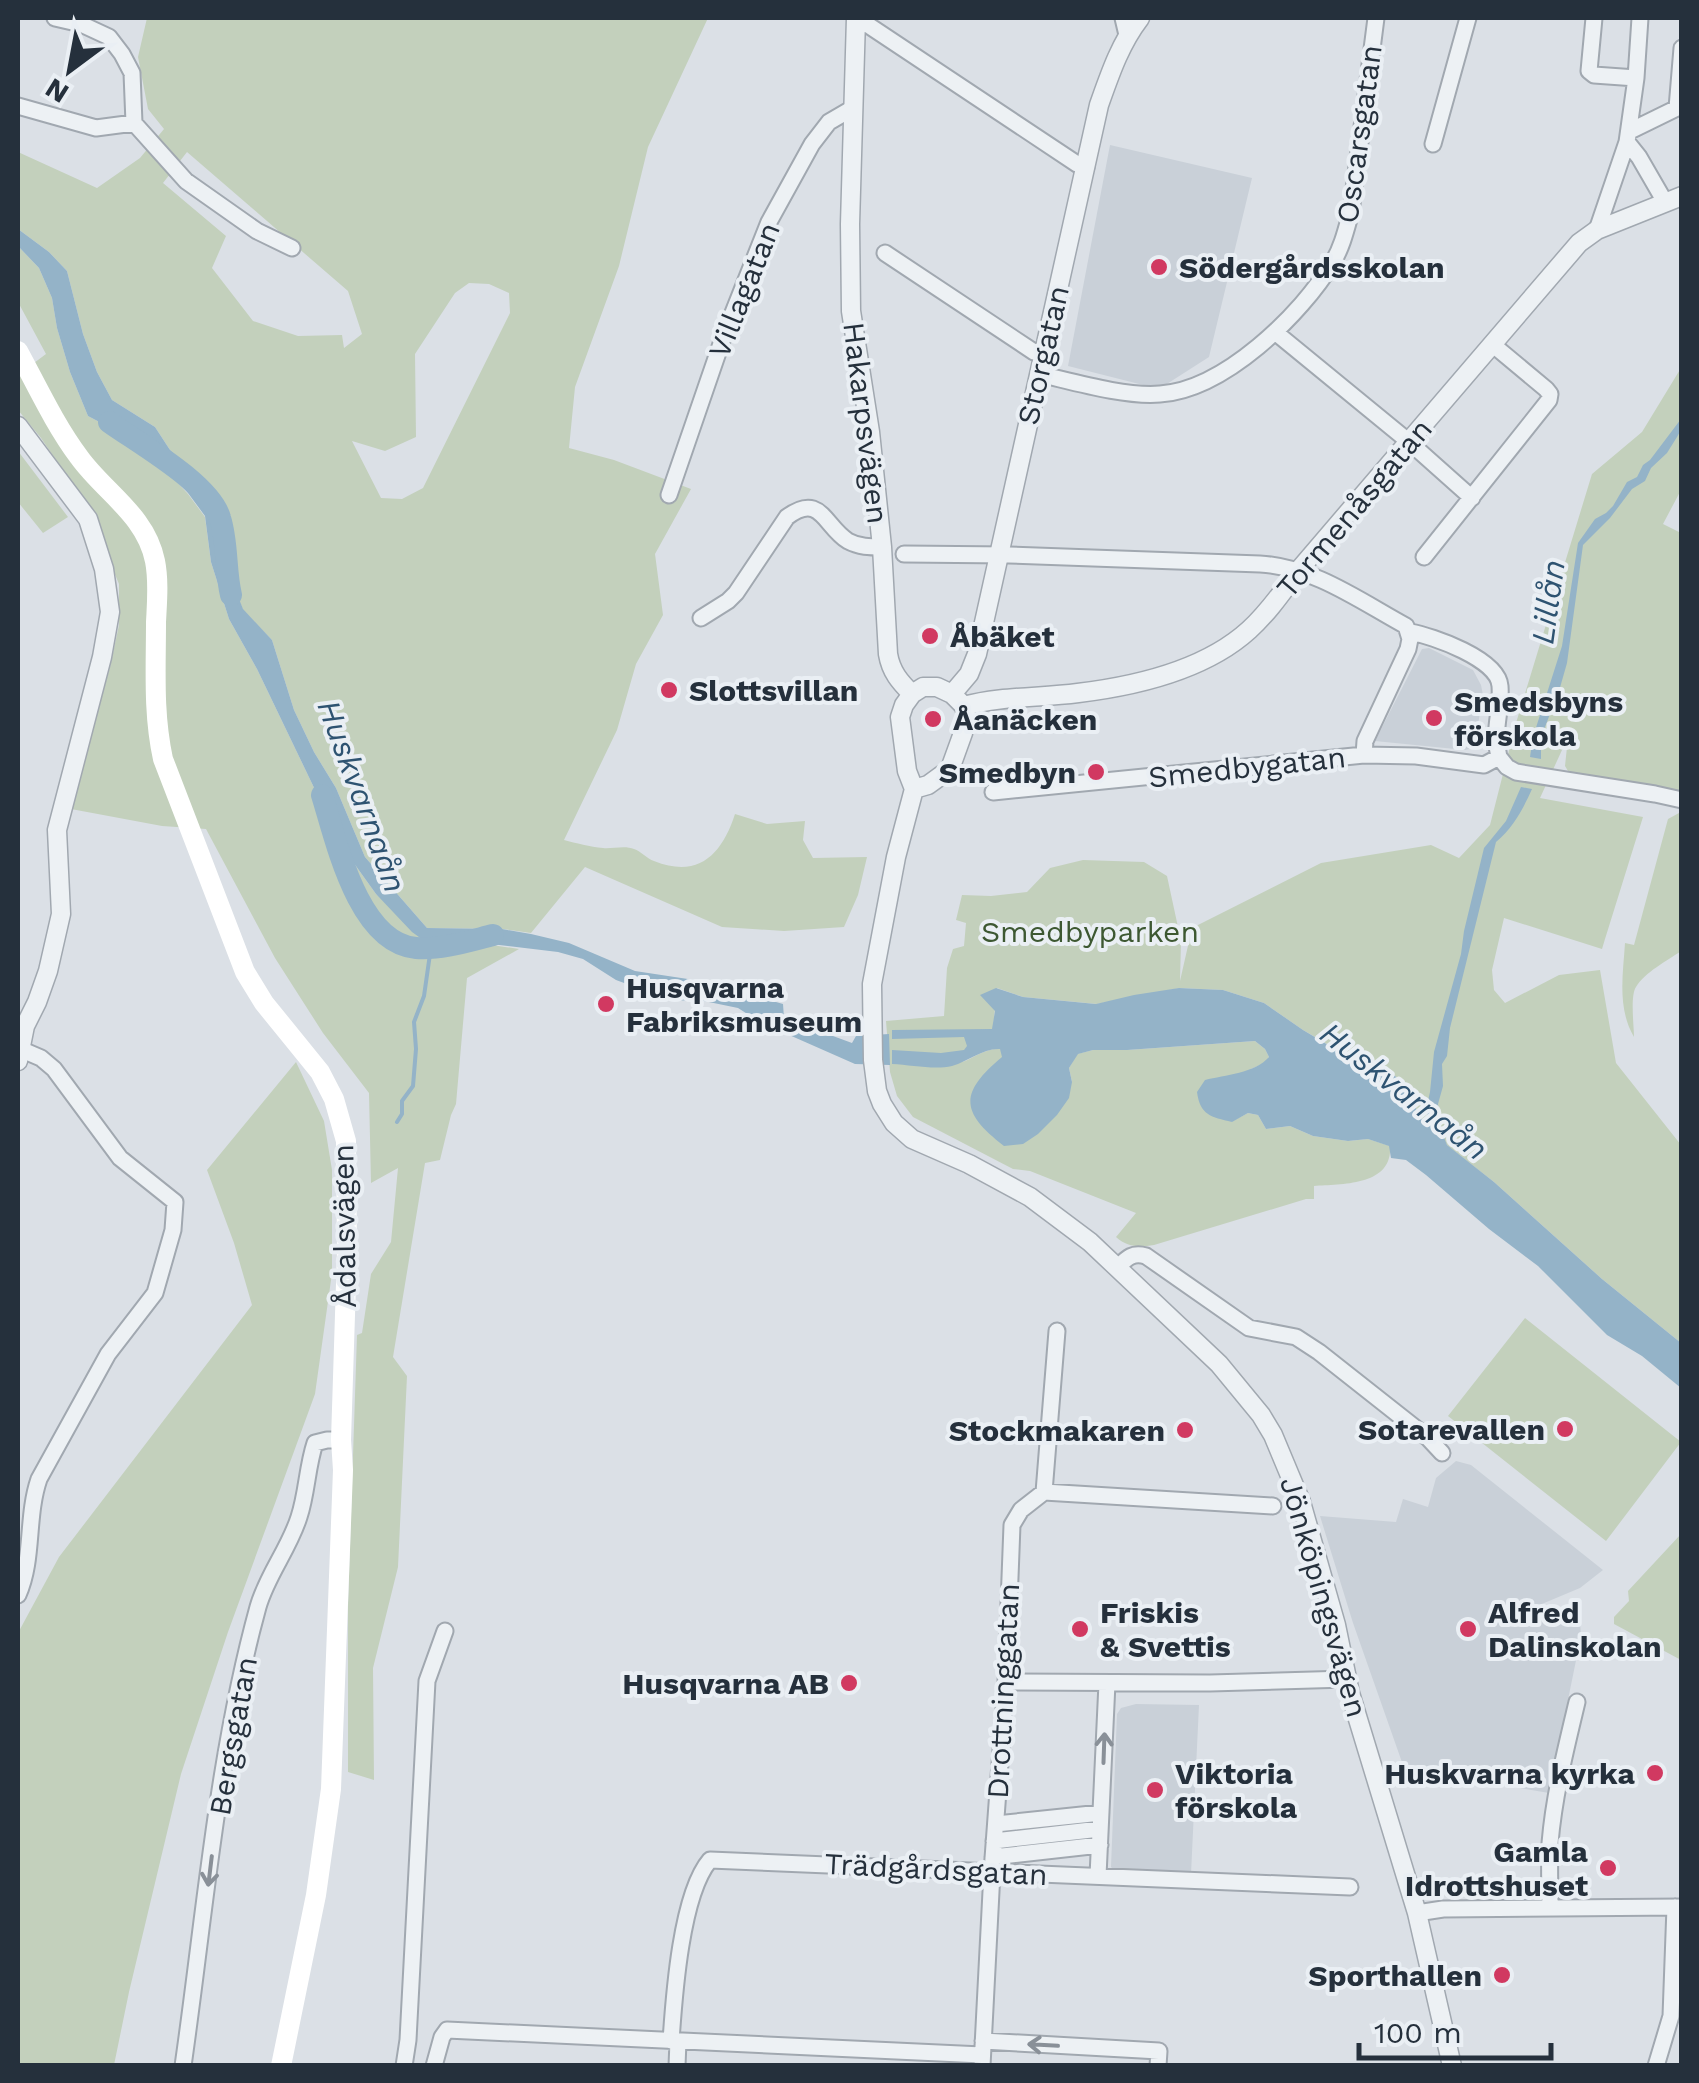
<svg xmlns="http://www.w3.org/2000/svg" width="1699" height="2083" viewBox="0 0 1699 2083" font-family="'Work Sans',sans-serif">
<rect width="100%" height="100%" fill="#dbe0e6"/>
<path fill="#c9d0d8" d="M1110,145L1252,178L1209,357L1159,389L1068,366Z
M1429,648L1473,670L1481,685L1483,695L1474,748L1465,750L1375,741L1422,649Z
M1456,1461L1471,1465L1603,1570L1580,1588L1537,1606L1545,1622H1580L1581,1636L1549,1793L1404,1768L1353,1623L1320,1516L1396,1522L1403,1499L1428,1507L1436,1478Z
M1136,1704L1199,1705L1191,1874L1114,1870L1111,1867L1117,1714L1121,1708Z"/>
<path fill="#c3d0bc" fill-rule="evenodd" d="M147,18H708L648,147L619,266L575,387L569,448L614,460L691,489L655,554L663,615L636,664L617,730L564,840C576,843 590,847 603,848C612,849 625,845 634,849C641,851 647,859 654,861C699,879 722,854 735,814L767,824L805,821L803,840L813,858L867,857L858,895L844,927L784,931L722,927L585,867L531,933L502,929L427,928L365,857L336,788L314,752L294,710L272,640L243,610L223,558L203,482L170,450L155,427L112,400L97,372L83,334L67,271L49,252L18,229V152L97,188L140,158L164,129L148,109L138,57ZM187,152L348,291L362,334L344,348L342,335L298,336L253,321L212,268L226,236L163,183ZM469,283L489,284L509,293L510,313L423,488L402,499L381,498L352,441L385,451L416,437L415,354L455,293Z
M18,246L39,268L52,298L57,328L70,372L88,416L143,445L188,494L205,517L211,562L229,619L257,669L343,848L376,894L430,945L465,941L519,949L467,978L456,1104L451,1115L440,1160L425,1163L393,1357L407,1376L398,1567L373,1668L374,1780L348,1772V1607L357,1335L362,1333L371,1274L391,1242L398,1168L371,1183L369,1093L323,1033L275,958L206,829L162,826L71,809L110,667L119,625V584L86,505L41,438L18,410V375L46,354L18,302Z
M1681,368V490L1663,524L1681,533V792L1572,773L1568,771L1565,766L1567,747L1562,750L1540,798L1643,817L1605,939L1602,949L1504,918L1492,970L1494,990L1505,1003L1559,975L1600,970L1616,1063L1681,1145V1343L1602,1279L1494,1182L1449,1147L1418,1116L1410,1090L1395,1076L1351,1058L1303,1030L1264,1003L1223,990L1180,988L1097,1004L1023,997L997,988L993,1029L973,1046L962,1062C976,1057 985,1048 1000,1049L1072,1082L1069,1068L1077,1054L1093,1050H1127L1255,1041L1265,1049L1269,1057L1265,1063L1251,1069L1231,1122L1248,1113L1258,1115L1266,1129L1290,1126L1313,1136L1348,1141L1368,1139L1390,1146C1393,1186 1342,1184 1314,1186V1199H1306L1154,1245C1140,1247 1128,1248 1116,1237L1136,1213L1030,1171L1013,1169L913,1117L897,1096L890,1072L886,1021L944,1016L947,968L953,949L964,946L966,923L956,920L962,895L991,896L1027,892L1050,868L1083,860L1144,862L1167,876L1181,941L1180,981L1192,928L1321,863L1431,845L1459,858L1490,825L1516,723L1592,474L1642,432Z
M18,451L68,517L43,533L18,502Z
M1679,813H1682L1681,951C1667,961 1645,972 1636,987C1630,996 1634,1026 1634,1037C1617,1008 1623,975 1625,943L1634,945L1668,819Z
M296,1062L324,1121L332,1170V1273L315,1394L228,1632L181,1774L129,1992L114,2065H18V1633L59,1557L252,1305L234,1243L207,1170Z
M1525,1318L1681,1442L1606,1541L1448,1416Z
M1681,1534V1660L1614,1624V1617L1629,1601L1628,1591Z"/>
<path fill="#94b3c8" d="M18,229L49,252L67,271L83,334L97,372L112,400L155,427L170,450L203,482L227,536L223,558L243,609L272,640L294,710L314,752L336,788L365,857L427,928L502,929L531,934L569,943L635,971L701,981L783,1004L784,1018L852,1043L856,1036L889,1034L890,1065L855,1064L760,1022L738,1008L704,1001L670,1000L616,980L583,959L558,952L465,941L430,945L412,932L376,894L343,848L257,669L229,619L211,562L205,516L188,493L143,445L88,416L70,372L57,328L52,298L39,268L18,246Z
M1681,419V430L1677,437L1667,453L1651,468L1645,481L1632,489L1610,518L1583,545L1567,663L1559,691L1541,737V759L1530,757L1533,737L1562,646L1578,543L1595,519L1606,513L1613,506L1627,482L1637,477L1643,465L1650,460Z
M1521,787L1532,789C1523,809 1513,828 1496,842L1450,1028L1447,1056L1442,1064L1443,1086L1438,1104L1441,1130L1447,1145L1494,1182L1602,1279L1681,1343V1388L1642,1356L1607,1335L1538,1266L1489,1229L1426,1175L1406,1160L1391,1158L1389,1146L1368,1139L1348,1141L1313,1136L1290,1126L1266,1129L1258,1115L1248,1113L1232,1122C1211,1117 1200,1115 1197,1092L1205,1080C1225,1075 1255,1073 1269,1057L1265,1049L1255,1041L1127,1050H1093L1078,1054L1069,1068L1072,1082L1069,1098L1057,1115L1038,1134L1023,1144L1004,1146C960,1112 959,1093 1002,1057L1000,1049C983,1048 969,1061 952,1066C935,1070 911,1065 892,1064V1050L941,1053L964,1050L967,1046L964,1037L892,1039V1030L992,1029L995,1011L980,995L996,988L1023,997L1096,1004L1134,995L1179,988L1223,990L1264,1003L1303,1030L1350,1058L1395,1076L1411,1090L1418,1116L1427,1124L1428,1117L1426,1110L1430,1092L1434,1052L1461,954L1464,931L1484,848L1506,821Z"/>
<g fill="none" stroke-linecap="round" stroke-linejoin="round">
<path stroke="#94b3c8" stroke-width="4" d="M397,1122L402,1114V1101L413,1086L416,1049L414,1022L424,996L431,947"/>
<path stroke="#94b3c8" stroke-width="22" d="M109,422C138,443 211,484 220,518C228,543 225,570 231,595
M322,795C336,840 358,943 416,948C441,950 469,941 493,935"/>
<defs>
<path id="minor" d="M55,18L81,24L109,37L122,54L132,73L134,123L186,181L257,231L292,248
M1123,18L1127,35
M1594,18L1589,71L1594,75L1636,78
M1640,18L1636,78L1627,142L1639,157L1665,202
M856,23L868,25L1077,164L1086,167
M18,106L96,128L134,123
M1630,131L1677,108L1682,48
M1433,144L1468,18
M1597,230L1627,142
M885,253L1034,352L1043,354
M1275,332L1408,441L1472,498
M1039,374C1074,382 1125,397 1160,394C1224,390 1301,315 1333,262C1342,247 1346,230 1351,212L1376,18
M669,495L723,338L769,222L812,144L829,122L853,108
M904,554L1009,555L1260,564C1314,567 1360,601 1406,626L1410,639L1408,649L1365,741L1364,755
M1424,557L1549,400L1550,394L1546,389L1492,344
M701,618L728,601L736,593L787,517C821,492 824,526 848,541C859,547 870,547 882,547
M1410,632C1433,636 1498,659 1500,686C1502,712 1492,729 1499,757
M993,792L1364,755L1416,756L1484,765L1499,757L1507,767L1516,772L1655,794L1682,800
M1117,1268C1127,1258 1132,1252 1146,1256L1249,1328L1296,1337L1319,1352L1428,1438L1442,1453
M1044,1492L1273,1506
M18,1595C34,1559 26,1517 39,1479L108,1354L155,1293L173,1230L175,1202L120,1158L54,1069L41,1058L20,1049
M1006,1682L1210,1683L1347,1679
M996,1824L1101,1813
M994,1841L1100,1829
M993,1857L1100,1845
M1098,1876L1107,1683
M1550,1907C1550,1886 1549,1864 1550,1843C1554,1795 1566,1748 1577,1702
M1417,1913L1443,1909L1682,1907
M671,2041C674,1996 681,1894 710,1860L1350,1887
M983,2041L1159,2051L1158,2066
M183,2066C205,1913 217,1756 258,1607C267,1575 289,1549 299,1517C307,1493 307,1467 315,1443L327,1440H341
M404,2066L408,2040L427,1681L445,1631
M434,2066L442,2037L447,2030L982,2055
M677,2066L678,2041
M982,2066L992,1872L1006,1682L1012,1525L1021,1510L1044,1492L1057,1331
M1656,2066L1671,2016L1675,1907"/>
<path id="tertiary" d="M856,18L850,224L851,311L870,432L882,547L888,654C891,672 900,682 912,694
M18,426L88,519L104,569L110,612L102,657L57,830L61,914L48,971L37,1002L25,1026L18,1061
M952,694L969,674L977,654L1099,105C1110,74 1120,44 1140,18
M964,706C1001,696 1040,698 1078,693C1136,686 1205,670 1249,630C1268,613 1283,591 1298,571L1579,243L1597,230L1682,196
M914,789L928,785L950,769L963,733L966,714L964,706L952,694L937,687H923L912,694L904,705L900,717L907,771L914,789L896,857L872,984L873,1060L877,1091L882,1104L894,1123L912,1139L969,1164L1030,1197L1090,1242L1219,1364L1261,1415L1273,1435L1301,1502L1336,1625L1350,1693L1417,1913L1452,2066"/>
</defs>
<use href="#minor" stroke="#a1a8b0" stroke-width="19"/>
<use href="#tertiary" stroke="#a1a8b0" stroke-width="21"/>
<use href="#minor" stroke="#edf1f4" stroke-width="15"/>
<use href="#tertiary" stroke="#edf1f4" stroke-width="18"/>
<path stroke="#fff" stroke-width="20" d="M18,351C37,386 55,425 79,457C104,492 146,515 155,561C159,581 157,602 156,622C156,669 153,713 163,759L245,972L264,1003L320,1072L334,1099L346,1141L347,1252L341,1440L343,1470L331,1789L316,1895L281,2066"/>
</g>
<defs><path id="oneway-shaft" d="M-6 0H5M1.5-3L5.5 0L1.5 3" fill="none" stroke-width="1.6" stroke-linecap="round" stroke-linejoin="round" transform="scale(2.5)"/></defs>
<g stroke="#899098">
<use href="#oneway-shaft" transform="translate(1104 1748) rotate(-88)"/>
<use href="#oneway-shaft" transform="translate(210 1871) rotate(97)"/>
<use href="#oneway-shaft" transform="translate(1043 2045) rotate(-177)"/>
</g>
<g fill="#d13961" stroke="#eaeff4" stroke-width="4">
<circle cx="1159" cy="267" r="10"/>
<circle cx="930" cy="636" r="10"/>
<circle cx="669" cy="690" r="10"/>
<circle cx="1434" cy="718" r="10"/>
<circle cx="933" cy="719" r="10"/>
<circle cx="1096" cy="772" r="10"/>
<circle cx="606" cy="1004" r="10"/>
<circle cx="1565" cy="1429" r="10"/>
<circle cx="1185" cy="1430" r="10"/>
<circle cx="1080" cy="1629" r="10"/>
<circle cx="1468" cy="1629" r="10"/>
<circle cx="849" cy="1683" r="10"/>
<circle cx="1655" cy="1773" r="10"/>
<circle cx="1155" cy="1790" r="10"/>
<circle cx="1608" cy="1868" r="10"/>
<circle cx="1502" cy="1975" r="10"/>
</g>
<g text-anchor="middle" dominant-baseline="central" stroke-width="8" stroke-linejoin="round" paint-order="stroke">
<g font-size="30" fill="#25303c" stroke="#eaeff4">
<text transform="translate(1359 134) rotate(-82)">Oscarsgatan</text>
<text transform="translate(744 290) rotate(-68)">Villagatan</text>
<text transform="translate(1043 355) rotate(-77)">Storgatan</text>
<text transform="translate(866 423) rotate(83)">Hakarpsvägen</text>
<text transform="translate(1354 508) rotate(-50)">Tormenåsgatan</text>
<text transform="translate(1247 767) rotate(-6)">Smedbygatan</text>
<text transform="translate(344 1226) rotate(-91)">Ådalsvägen</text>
<text transform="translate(1324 1597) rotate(74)">Jönköpingsvägen</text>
<text transform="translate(1003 1691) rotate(-87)">Drottninggatan</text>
<text transform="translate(233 1736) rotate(-80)">Bergsgatan</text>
<text transform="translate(936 1869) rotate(3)">Trädgårdsgatan</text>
</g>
<g font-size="30" font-weight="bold" fill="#25303c" stroke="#eaeff4" text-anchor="start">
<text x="1179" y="267">Södergårdsskolan</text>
<text x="950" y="636">Åbäket</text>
<text x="689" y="690">Slottsvillan</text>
<text x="1454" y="701">Smedsbyns<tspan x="1454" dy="34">förskola</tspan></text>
<text x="953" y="719">Åanäcken</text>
<text x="1076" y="772" text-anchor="end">Smedbyn</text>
<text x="626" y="987">Husqvarna<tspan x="626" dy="34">Fabriksmuseum</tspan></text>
<text x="1545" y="1429" text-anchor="end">Sotarevallen</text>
<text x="1165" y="1430" text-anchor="end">Stockmakaren</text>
<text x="1100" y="1612">Friskis<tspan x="1100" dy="34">&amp; Svettis</tspan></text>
<text x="1488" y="1612">Alfred<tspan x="1488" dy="34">Dalinskolan</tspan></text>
<text x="829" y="1683" text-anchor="end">Husqvarna AB</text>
<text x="1175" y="1773">Viktoria<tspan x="1175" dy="34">förskola</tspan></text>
<text x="1635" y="1773" text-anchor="end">Huskvarna kyrka</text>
<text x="1588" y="1851" text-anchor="end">Gamla<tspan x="1588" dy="34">Idrottshuset</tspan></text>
<text x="1482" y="1975" text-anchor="end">Sporthallen</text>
</g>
<g font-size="30" fill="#3d5832" stroke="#eaeff4">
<text x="1090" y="931">Smedbyparken</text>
</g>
<g font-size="32" font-style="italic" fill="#2e5371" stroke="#eaeff4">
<text transform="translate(1548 602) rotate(-82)">Lillån</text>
<text transform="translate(362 796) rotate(70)">Huskvarnaån</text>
<text transform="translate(1404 1091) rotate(38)">Huskvarnaån</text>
</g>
</g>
<rect width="1699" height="2083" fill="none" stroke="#25303c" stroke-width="40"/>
<g transform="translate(70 70) rotate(212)" stroke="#eaeff4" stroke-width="8" paint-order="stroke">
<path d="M0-8L18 38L0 25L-18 38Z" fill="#25303c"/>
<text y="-15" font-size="28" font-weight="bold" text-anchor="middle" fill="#25303c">N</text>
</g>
<path d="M1359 2043v15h192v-15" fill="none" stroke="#25303c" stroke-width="5"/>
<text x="1374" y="2043" font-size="30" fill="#25303c" stroke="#eaeff4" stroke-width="8" paint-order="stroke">100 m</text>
</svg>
